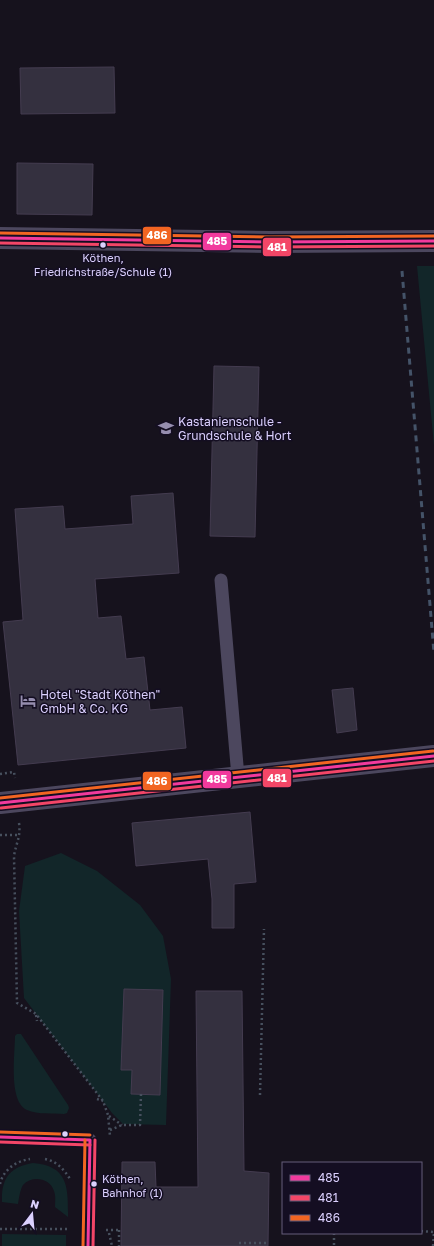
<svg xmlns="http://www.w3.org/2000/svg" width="434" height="1246" viewBox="0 0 434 1246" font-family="'Golos Text',sans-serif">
<rect width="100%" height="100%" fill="#16121d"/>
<path fill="#122629" d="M417,266H434V446Z
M61,853L97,871L140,905L163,936L171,979L166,1125L123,1124L112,1113L24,998L19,911L25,866Z
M17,1034H21L68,1105L69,1108L67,1113L64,1114C53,1113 38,1115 27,1110C8,1102 15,1053 15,1036Z
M33,1163C69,1166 68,1188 68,1217L55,1207C55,1202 56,1196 54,1191C50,1178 32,1175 23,1185C20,1190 19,1198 18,1204L2,1202C1,1178 10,1167 33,1163Z
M2,1234L66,1235V1246H2Z"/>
<path fill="#34303f" stroke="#443c50" d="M114,67L115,113L21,114L20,68Z
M17,163L93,164L92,215L17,214Z
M214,366L259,367L255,537L210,536Z
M173,493L179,573L95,579L98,618L121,616L126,659L144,657L150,710L182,707L186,748L18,765L3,622L23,620L15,509L63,506L65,529L133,524L131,496Z
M353,688L357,730L337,733L332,690Z
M250,812L256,882L234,884V928H212V899L208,859L136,866L132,823Z
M124,989L163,990L160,1095L131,1094L132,1070H121Z
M196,991H242L244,1171L269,1173L268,1246H121L122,1162H155L156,1187H198Z"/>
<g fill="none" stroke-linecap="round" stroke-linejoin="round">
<path stroke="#47505e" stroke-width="2.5" stroke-dasharray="2 3" stroke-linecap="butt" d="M0,774L14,772L15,778
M19,823C21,837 16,843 14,856L17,1003L36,1014L103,1101L108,1115L110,1136
M0,835H20
M36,1015L37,1021
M260,1095L264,929
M97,1099L103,1101
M109,1116L122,1125
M110,1130L122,1125H140L141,1094
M45,1159C56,1161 64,1169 70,1179
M0,1184C3,1170 16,1161 30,1159
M0,1229H69
M106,1230H121
M119,1230V1246
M421,1231L433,1232
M109,1233L112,1246
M239,1243H268
M334,1245V1233
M433,1246L434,1232"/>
<path stroke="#4c475e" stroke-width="13" d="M221,580L238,777
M0,1137L90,1140L88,1246"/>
<path stroke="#4c475e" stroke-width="22" d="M0,238L270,242L434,241
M0,803L434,756"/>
<path stroke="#445368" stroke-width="3" stroke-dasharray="6 5" stroke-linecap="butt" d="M402,271L434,653"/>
<defs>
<path id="bus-1" d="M0,238L270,242L434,241
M0,803L434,756
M0,1137L90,1140
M88,1246L90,1140"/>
<path id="bus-2" d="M0,243L270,247L434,246
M1,808L434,761
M0,1142L90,1145
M93,1246L95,1140"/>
<path id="bus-3" d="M0,233L270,237L434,236
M0,798L433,751
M0,1132L90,1135
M83,1246L85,1140"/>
</defs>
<use href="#bus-1" stroke="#140e22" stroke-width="6"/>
<use href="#bus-2" stroke="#140e22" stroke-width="6"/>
<use href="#bus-3" stroke="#140e22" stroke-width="6"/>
<use href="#bus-1" stroke="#f13a9d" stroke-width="3"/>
<use href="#bus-2" stroke="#f34667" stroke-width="3"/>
<use href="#bus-3" stroke="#f26522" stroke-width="3"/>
</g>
<defs>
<symbol id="school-bare" viewBox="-9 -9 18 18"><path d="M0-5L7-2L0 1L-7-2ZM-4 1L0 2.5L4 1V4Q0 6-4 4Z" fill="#968eaf" stroke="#140e22" stroke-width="2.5" paint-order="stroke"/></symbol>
<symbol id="hotel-bare" viewBox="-9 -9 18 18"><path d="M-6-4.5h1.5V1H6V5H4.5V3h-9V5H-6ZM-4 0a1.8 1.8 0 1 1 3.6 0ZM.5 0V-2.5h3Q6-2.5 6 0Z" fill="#968eaf" stroke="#140e22" stroke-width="2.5" paint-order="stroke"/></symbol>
</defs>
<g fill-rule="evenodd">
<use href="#school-bare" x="155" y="417" width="22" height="22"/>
<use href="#hotel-bare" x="17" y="690" width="22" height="22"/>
</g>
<g fill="#dbd0fe" stroke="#140e22" stroke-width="1.5">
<circle cx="103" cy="245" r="3.5"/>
<circle cx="65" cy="1134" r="3.5"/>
<circle cx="94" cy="1184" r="3.5"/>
</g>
<g text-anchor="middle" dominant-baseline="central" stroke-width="3" stroke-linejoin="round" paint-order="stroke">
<g font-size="11" fill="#dbd0fe" stroke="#140e22">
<text x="103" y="257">Köthen,<tspan x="103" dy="14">Friedrichstraße/Schule (1)</tspan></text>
<text x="102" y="1178" text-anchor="start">Köthen,<tspan x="102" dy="14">Bahnhof (1)</tspan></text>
</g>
<g font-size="12" fill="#dbd0fe" stroke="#140e22" text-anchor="start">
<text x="178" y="421">Kastanienschule -<tspan x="178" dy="14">Grundschule &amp; Hort</tspan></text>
<text x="40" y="694">Hotel "Stadt Köthen"<tspan x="40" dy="14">GmbH &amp; Co. KG</tspan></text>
</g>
</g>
<g stroke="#140e22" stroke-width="1.5">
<rect x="142" y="226" width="30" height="19" rx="4" fill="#f26522"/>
<rect x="202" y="232" width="30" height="19" rx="4" fill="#f13a9d"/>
<rect x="262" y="237" width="30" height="20" rx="4" fill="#f34667"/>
<rect x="262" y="768" width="30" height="20" rx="4" fill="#f34667"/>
<rect x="202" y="770" width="30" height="19" rx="4" fill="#f13a9d"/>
<rect x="142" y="771" width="30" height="20" rx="4" fill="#f26522"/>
</g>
<g font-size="11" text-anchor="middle" font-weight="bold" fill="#fff">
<text x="157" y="239">486</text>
<text x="217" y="245">485</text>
<text x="277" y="251">481</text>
<text x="277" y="782">481</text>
<text x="217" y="783">485</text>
<text x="157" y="785">486</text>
</g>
<rect x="282" y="1162" width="140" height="72" fill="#140e22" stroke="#645c7a"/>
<rect x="290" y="1175" width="20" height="6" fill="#f13a9d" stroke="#645c7a"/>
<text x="318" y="1182" font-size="12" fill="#dbd0fe">485</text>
<rect x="290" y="1195" width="20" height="6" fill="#f34667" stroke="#645c7a"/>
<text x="318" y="1202" font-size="12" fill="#dbd0fe">481</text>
<rect x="290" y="1215" width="20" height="6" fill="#f26522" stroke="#645c7a"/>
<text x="318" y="1222" font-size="12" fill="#dbd0fe">486</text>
<g transform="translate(32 1214) rotate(16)" stroke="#140e22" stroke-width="3" paint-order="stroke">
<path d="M0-3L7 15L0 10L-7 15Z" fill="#dbd0fe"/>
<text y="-6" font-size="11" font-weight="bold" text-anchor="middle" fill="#dbd0fe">N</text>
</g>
</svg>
